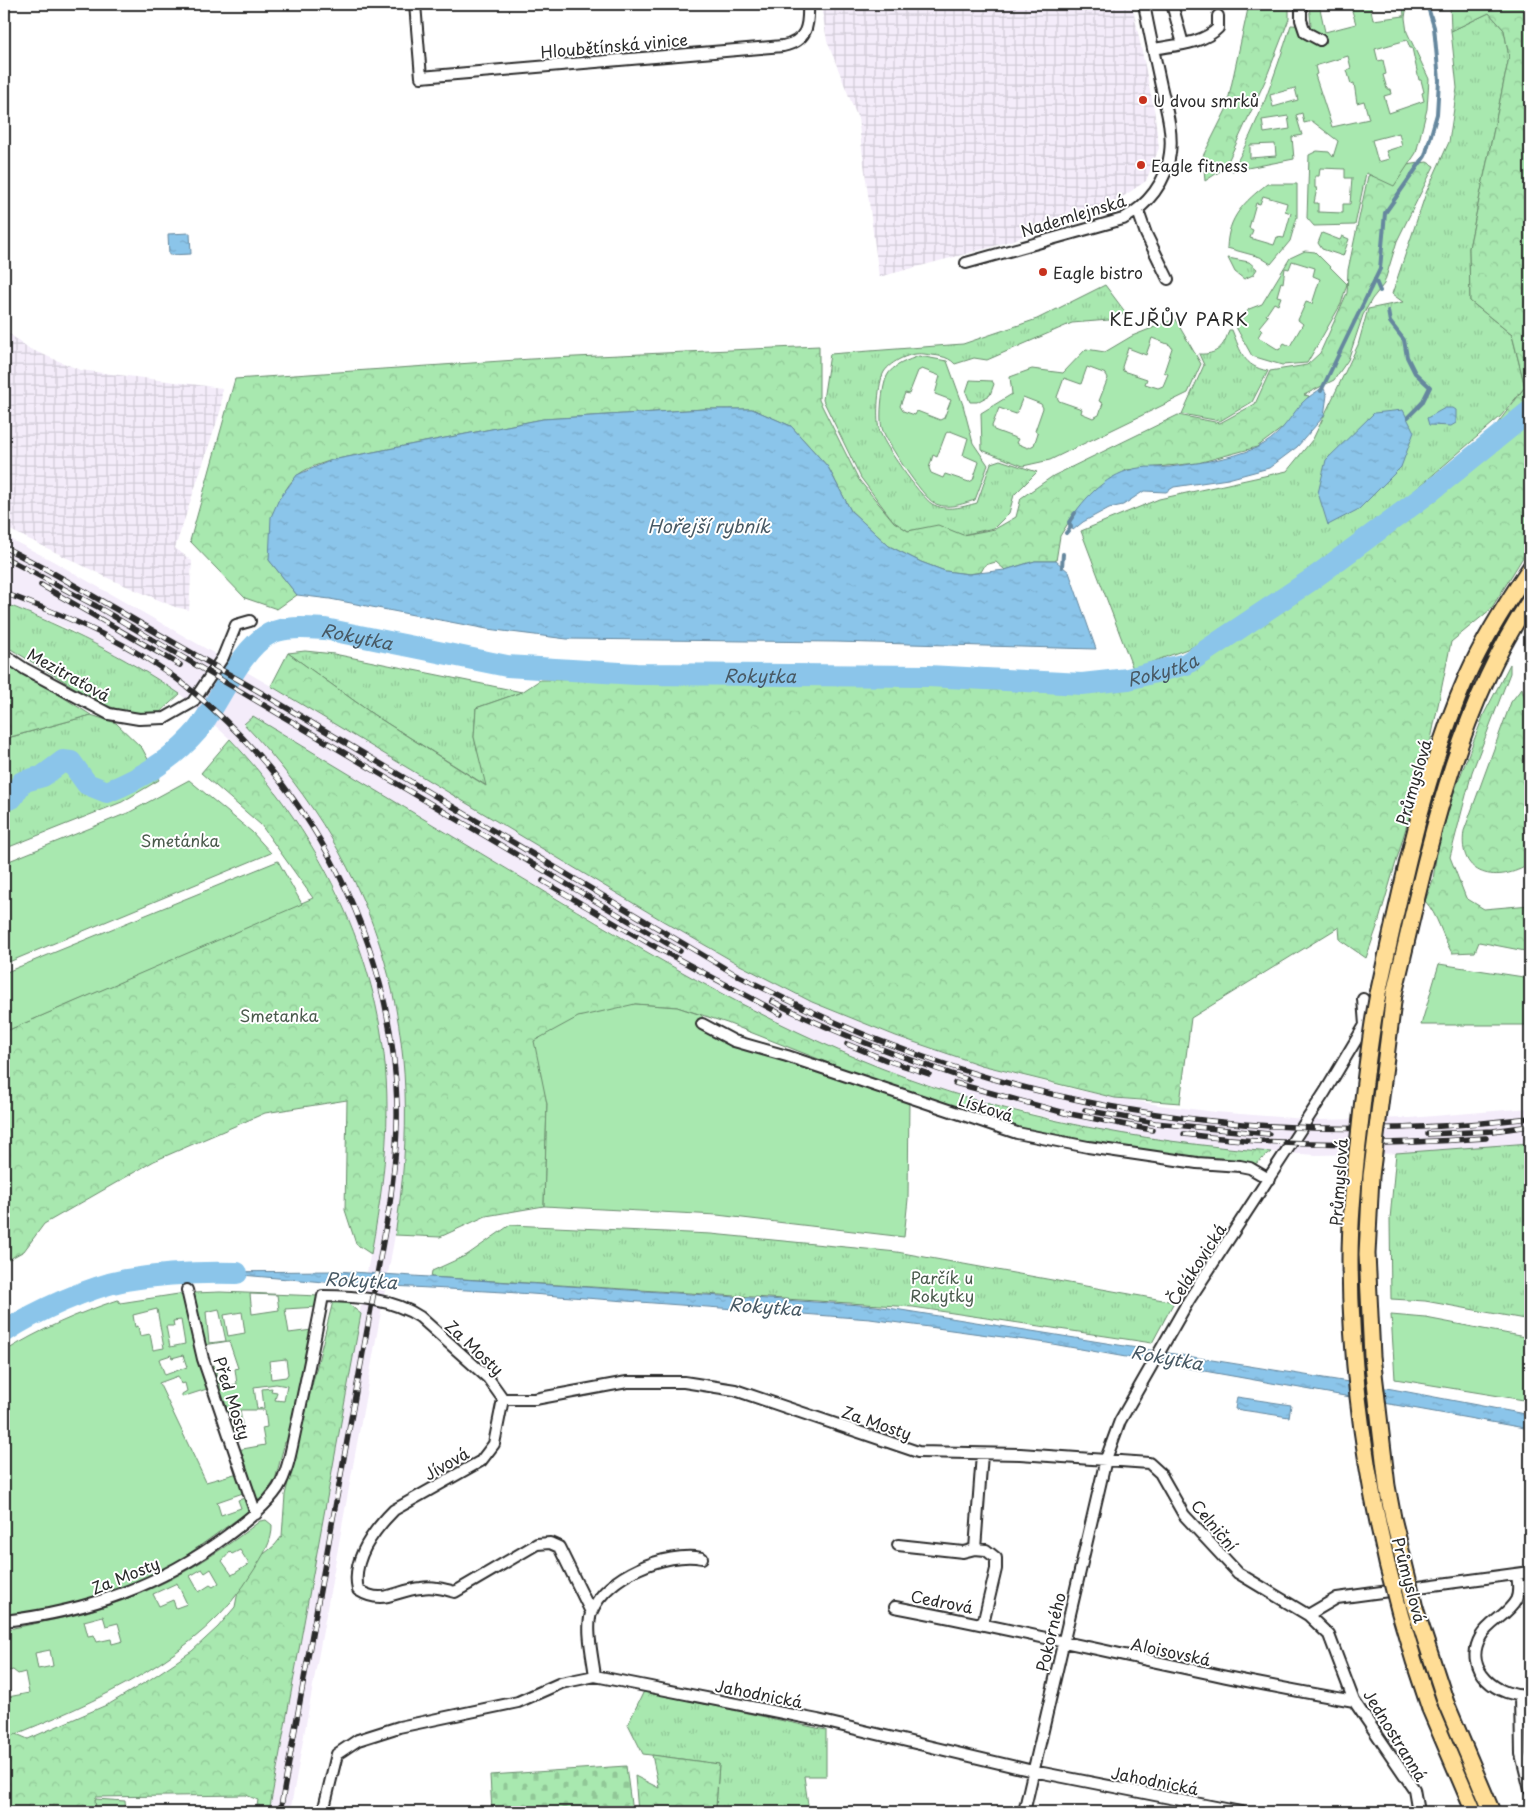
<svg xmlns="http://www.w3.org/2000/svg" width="1534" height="1816" viewBox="0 0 1534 1816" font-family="'Playpen Sans',sans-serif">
<defs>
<pattern id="industrial-grid" width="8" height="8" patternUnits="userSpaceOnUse" patternTransform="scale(1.25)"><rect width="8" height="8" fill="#f4ecfa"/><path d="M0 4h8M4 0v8" fill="none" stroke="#d1cbd6"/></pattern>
<pattern id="grass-tufts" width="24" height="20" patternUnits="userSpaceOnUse" patternTransform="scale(1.25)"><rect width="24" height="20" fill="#a8e8af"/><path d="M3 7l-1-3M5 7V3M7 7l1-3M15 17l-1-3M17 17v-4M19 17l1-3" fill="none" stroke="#91c797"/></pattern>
<pattern id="forest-crowns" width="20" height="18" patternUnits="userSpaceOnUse" patternTransform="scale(1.25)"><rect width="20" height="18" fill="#a8e8af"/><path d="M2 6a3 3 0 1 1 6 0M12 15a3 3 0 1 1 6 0" fill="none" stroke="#91c797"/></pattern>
<pattern id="cemetery-stones" width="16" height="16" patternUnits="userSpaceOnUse" patternTransform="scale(1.25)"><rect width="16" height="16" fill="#a8e8af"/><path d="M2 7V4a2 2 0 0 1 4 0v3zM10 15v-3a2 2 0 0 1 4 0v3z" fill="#91c797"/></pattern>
<pattern id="water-ripples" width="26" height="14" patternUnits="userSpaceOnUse" patternTransform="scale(1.25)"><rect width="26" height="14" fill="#8bc5ea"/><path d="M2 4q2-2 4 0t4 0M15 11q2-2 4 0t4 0" fill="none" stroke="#78a9c9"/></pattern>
</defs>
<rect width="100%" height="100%" fill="#fff"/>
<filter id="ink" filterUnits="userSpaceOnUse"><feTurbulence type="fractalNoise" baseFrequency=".02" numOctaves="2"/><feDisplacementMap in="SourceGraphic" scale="10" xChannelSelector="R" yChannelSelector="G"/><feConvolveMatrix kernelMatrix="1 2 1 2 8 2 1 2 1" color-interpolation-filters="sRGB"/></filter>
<g filter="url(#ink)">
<path fill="#f4ecfa" d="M4,536L51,560L271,686L738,964L812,1002L896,1036L981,1065L1071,1089L1159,1105L1216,1112L1317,1120L1410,1118L1530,1108V1143L1411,1153L1316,1155L1271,1152L1213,1147L1109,1132L971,1099L883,1069L797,1033L722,995L489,858L244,724L265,746L305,798L325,827L358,886L383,954L398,1015L403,1049L407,1104L405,1161L395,1235L290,1812H269L380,1201L385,1159L387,1105L383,1051L378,1019L363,960L339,894L308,838L268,783L230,739L180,694L158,680L69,629L4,603Z"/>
<path fill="url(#industrial-grid)" d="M821,4H1132L1154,109L1159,148L1146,181L1100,212L988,248L879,277L858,119L827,41Z
M4,330L30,349L80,370L222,388L221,409L175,548L192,561L189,610L175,607L110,579L4,527Z"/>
<path fill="url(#grass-tufts)" stroke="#6a8a6d" d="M1489,13L1504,30L1509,57L1469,248L1470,301L1512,335L1525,387L1500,417L1390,512L1281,591L1206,642L1133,669L1081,531L1159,499L1287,471L1313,439L1358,345L1368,309L1403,302L1392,294L1426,193L1449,142L1457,88L1451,31Z
M1322,233L1340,240L1342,236L1349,239L1343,256L1322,249L1318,243Z
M1228,258L1249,262L1257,269L1253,275L1244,279L1235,272Z
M1105,285L1126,313L1109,320L1072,323L987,360L974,358L955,364C947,355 936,356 924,354C911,352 891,361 884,372C878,382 876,418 879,429C883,444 919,495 932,504C947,512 962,507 977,503L991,463L1000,460L1037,472L1014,495L1009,513L994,528L962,535L938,526L908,531L894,522L861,478L823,400L830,354L963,344L1037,319Z
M1229,330H1232C1241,352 1243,366 1268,371L1252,402L1220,421L1182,414L1204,365L1199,354C1217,355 1224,347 1229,330Z
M970,380L992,381L994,384L990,395L977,402H970L966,392Z
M4,603C68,629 122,655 180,694L159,713L131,714L100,703L4,645Z
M305,651L334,654L522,692L476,708L474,737L487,786L374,715L288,653Z
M91,715L116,723L142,748L159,780L122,802L4,849V739Z
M1530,1143V1320L1425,1301L1391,1299L1390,1219L1396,1153Z
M510,1225L711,1234L897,1252L1174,1302L1152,1343L913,1307L431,1277L432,1271L467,1255Z
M644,1691L826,1730V1776H804L809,1812H721L716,1807L719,1764L643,1754L628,1724Z"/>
<path fill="url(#forest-crowns)" stroke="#6a8a6d" d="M1249,4H1289V19L1265,81L1225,168L1205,181L1203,156L1226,110Z
M1450,4H1530V546L1491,609L1451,642L1429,749L1377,927L1366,958L1340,940L1339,927L1191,1018L1180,1103L1115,1098L981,1065L896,1036L812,1002L738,964L663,921L271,686L288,653L374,715L486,786L474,737L476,708L522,692L540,680L604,679L1117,690L1195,668L1363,552L1439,496L1451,485L1525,387L1512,335L1470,301L1469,248L1509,57L1504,30L1489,13L1451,31Z
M1427,162L1434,166L1397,241L1384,284L1372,299L1363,315L1348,360L1334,380L1304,395L1309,396L1289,423L1257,447L1198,463L1126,470L1075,512L1060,536L1056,561H1035L1005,570L996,562L985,565L981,572L969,574L945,571L921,562L889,546L851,511L828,467L791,426L752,409H704L543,419L332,460C321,464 305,468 297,476C274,497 274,531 269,560L297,595L277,609L245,598L190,541L235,379L531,359L819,346V400L859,480L894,522L908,531L938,525L963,535L995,529L1016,517L1021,498L1053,476L1178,415L1220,423L1255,404L1270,371L1307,365L1320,353L1347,293L1348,270L1368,176L1393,167Z
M4,660L91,715L7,738L8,726L4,711Z
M1510,664V673L1472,772L1450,857L1466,898L1484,909L1530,905V952L1479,942L1475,952L1452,953C1442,936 1438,915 1425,901L1433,880L1437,850L1453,795L1484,714Z
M1522,688L1530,715V864C1498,884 1457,877 1464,831L1511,702Z
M253,716C354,777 455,838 557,899C662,962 767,1023 881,1068C1006,1117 1138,1141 1271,1152L1250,1168L1197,1163L1033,1132L849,1071L727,1023L677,1007L635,1004L540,1061L547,1104L544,1206L486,1216L440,1237L395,1235C428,1035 384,872 244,724Z
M230,739C324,838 387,968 387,1107C387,1157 380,1205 371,1254L356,1244L345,1210L347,1100L265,1113L154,1161L44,1224L24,1251L4,1262V1032L313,898L261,825L201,773Z
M335,1293L361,1314L269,1812H256L258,1800L246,1795L96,1797L95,1812H4V1690L14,1733L28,1739L111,1703L149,1680L192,1651L218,1627L235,1607L240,1581L259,1558L275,1545L282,1536L285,1495Z
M652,1755L719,1764L716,1807L721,1812H638L635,1776L659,1788Z"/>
<path fill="url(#cemetery-stones)" stroke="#6a8a6d" d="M626,1766L632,1812H492L490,1775Z"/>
<path fill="#a8e8af" stroke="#6a8a6d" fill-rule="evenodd" d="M1309,4H1319L1325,32L1356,24L1350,4H1370L1373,20L1404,16L1403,5L1400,4H1407L1405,18L1407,32L1429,79L1427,109L1416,153L1394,186L1366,173L1355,225L1314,226L1307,218L1309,155L1317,151L1329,152L1333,157L1338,141L1312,121L1304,123L1302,113L1296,115L1302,135L1292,137L1294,159L1232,171C1259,123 1274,77 1291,25L1311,26ZM1407,40L1410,48H1412L1419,80H1421L1424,92L1422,93L1424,101L1389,113L1384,96L1391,94L1390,89H1387L1383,75L1386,74L1383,60L1378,61L1375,49ZM1348,56L1351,68L1347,70L1351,84L1354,83L1357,103L1364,101L1369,119L1332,127L1315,75L1317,74L1315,66ZM1295,88L1298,100L1273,107L1270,95ZM1288,116L1290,129L1264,133L1262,120ZM1399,133L1402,146L1386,151L1389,159L1378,162L1372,140ZM1275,144L1276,156L1250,158V145ZM1320,168L1345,169V178H1352L1350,204H1343V213L1318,212V203H1314L1317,188H1315V176H1319Z
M1267,184H1297V217L1290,241L1271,264L1260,257L1227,248C1228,217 1244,202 1267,184ZM1263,196L1287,203L1285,211L1291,213L1284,238L1277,237L1274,245L1250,238L1253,230L1249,228L1256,203L1260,204Z
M1305,251L1315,252L1347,284L1341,304L1307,363L1282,365L1252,356L1236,327L1249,309L1262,304L1290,258ZM1292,261L1315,268L1313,276L1320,279L1312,304L1306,302L1298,320L1303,324L1290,346L1284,343L1279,350L1258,337L1262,330L1259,327L1268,316L1266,315L1274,303L1278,305L1281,297L1277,296L1281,282L1283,283L1285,268L1289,269Z
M1175,319L1201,364L1188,393L1050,460L1023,466L982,450L981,413L1012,394L1010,377L1032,369L1063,373L1086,349L1105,352L1132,336ZM1152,338L1170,345L1172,348L1164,372L1168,374L1163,386L1158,388L1145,384L1147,379L1123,371L1122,367L1128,348L1146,355ZM1087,367L1106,374L1108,378L1099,401L1103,403L1099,415L1093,418L1081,413L1082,409L1059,401L1057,397L1064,378L1081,384ZM1023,397L1041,404L1043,408L1035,431L1038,433L1034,445L1028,448L1016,443L1018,439L994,430L992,426L999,408L1016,414Z
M919,356L947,361L963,405L973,443L988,465L975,500C962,504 947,510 934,503C922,496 886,442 882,428C879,418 882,386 887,376C892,365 909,360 919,356ZM922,369L940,376L935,394L951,400L944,418L940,420L917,411L915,415L903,411L900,406L905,393L909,394L918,371ZM950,431L968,438L963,455L979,462L973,480L969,482L945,474L943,478L931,473L929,468L933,455L937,457L946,433Z
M189,780L252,832L271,853L4,964V863L130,812Z
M278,861L302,904L4,1032V973Z
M1439,964L1530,978V1025H1421Z
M635,1004L677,1007L701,1015L722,1041L909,1099L908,1199L904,1237L717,1215L544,1206L547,1104L534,1041L578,1017Z
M220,1292L319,1296L317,1307L285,1309L289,1333L312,1330L289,1442H285L275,1480L256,1506L237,1450L265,1445L262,1428L267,1427L265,1410H240L243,1431L231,1433L209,1366L214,1365L221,1387L237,1384L235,1369L238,1368L229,1341L204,1345L194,1293ZM250,1294L277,1295L279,1310L252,1314ZM219,1309L226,1341L209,1343L206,1312ZM242,1312L245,1333L228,1336L224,1315ZM286,1359L288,1374L286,1377L271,1379L269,1361ZM276,1384L287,1386L284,1401L275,1400L277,1392L271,1391L272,1388L262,1389L264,1408L257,1409L254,1387Z
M185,1293L210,1388L182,1397V1394L187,1391L185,1383L181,1384L178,1376L159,1383L206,1482L238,1473L250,1510L173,1565L97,1600L63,1609L4,1617V1352C39,1330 78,1313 118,1300L120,1303ZM157,1309L164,1348L153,1350L150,1334L140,1336L138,1326L135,1327L133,1315ZM181,1320L185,1344L170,1347L166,1326H174L173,1321ZM171,1355L172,1358L183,1355L187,1367L165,1375L159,1359ZM243,1493L245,1498L238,1500L241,1508L221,1515L217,1502Z
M1391,1315L1426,1318L1530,1338V1401L1395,1379Z
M266,1520L272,1525C273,1541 262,1557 254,1570C201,1658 95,1702 4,1739V1678L8,1697L29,1693L25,1672L18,1674L13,1670L4,1672V1630C36,1623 69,1618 100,1608C160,1590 211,1559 260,1521ZM240,1550L249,1564L232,1575L222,1561L230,1552L232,1554ZM202,1569L205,1573L211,1569L219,1583L213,1587L210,1585L199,1592L190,1576ZM177,1583L187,1604L176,1608L173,1600L159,1606L153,1594ZM103,1616L106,1626L118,1623L123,1641L112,1644L111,1639L97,1642L94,1635L88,1636L84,1621ZM50,1650L53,1666L38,1669L35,1653Z
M95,1799L125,1801L126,1812H96Z"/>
<path fill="url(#water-ripples)" stroke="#65879e" d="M190,233L191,254L169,255L168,234Z
M1323,387L1327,395L1324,416L1297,447L1269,468L1228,479L1174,487L1166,492L1144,491L1123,505L1109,508L1083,522L1073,530L1069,522C1084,497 1109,472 1139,468C1149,466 1160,468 1170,467C1198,463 1230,459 1256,448C1279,438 1287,421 1302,403C1308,396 1316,393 1323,387Z
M1445,408H1453L1456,410V423L1451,426L1429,425L1427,418Z
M704,409H752L791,426L828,467L851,511L889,546L921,562L945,571L969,574L1005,570L1035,561H1056L1069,572L1096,649L836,642L567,639L487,629L330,599L297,595L269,560L271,517L279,499L297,475L332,460L543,419Z
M1403,410L1414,432L1401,467L1359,509L1328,525L1318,493L1326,460L1374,413Z
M336,1271L876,1306L1392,1389L1530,1415V1429L1047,1343L870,1319L504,1292L336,1283L206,1272Z
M1237,1397L1291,1405L1289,1417L1235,1409Z"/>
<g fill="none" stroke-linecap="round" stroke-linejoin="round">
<path stroke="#65879e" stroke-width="4" d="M1375,279L1380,291
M1388,311L1390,322L1404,340L1407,357L1415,373L1430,387L1422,403L1408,417
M1321,391L1380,269L1385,213L1425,156L1437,114L1439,80L1434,27L1427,4
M1066,533L1071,527L1069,522L1075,513
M1062,567L1063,554"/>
<g stroke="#8bc5ea" stroke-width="22">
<path id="s1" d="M4,800L12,798L22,782L43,776L63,761L71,762L87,784L107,792C142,778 172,760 197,731C218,705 240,649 269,634C285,626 307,628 325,629L507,666L636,674L928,676L1082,684L1128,679L1186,664L1311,580L1431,491L1530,411"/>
<path d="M4,1332C36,1311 89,1287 126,1280C162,1274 201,1272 237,1273"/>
</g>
<defs>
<path id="minor" d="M415,4L421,77L783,46C807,41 809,26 808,4
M1172,4L1183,44
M1301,4V20L1305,32L1320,40
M1153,49C1174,45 1203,44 1218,28V16
M1138,211L1146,234L1168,279
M966,263L1123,219C1147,206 1167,182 1170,153C1173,131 1166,108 1161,86C1155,58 1149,31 1144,4
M4,655L25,669L109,714L139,719L165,718L193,702L223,657L236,625L250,621
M702,1024L734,1041L787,1056L1017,1133L1088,1147L1197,1163L1240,1166L1250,1168L1269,1179
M187,1290L203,1359L256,1514
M503,1399H535L627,1382H684L735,1390L918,1452L1020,1454L1149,1463L1160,1473L1184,1515L1238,1573L1308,1615L1329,1635L1354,1701L1414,1789L1418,1812
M503,1399L494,1444L481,1461L394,1510C373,1531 351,1560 358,1590C384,1606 395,1590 421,1588C433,1586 444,1589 455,1592L537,1544L550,1543L559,1547L591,1612
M982,1454L975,1549L986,1550L996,1558V1569L983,1624
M898,1545L963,1552L975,1549
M1517,1574C1518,1583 1520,1592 1516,1600C1508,1615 1489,1622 1481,1636C1461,1670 1499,1699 1530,1695
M895,1607C1049,1636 1200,1675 1354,1701
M1308,1615L1337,1598L1530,1572
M4,1621C88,1611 160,1586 228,1535C246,1521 265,1507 278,1488C289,1470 292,1444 297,1423C306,1381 315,1338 323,1296C356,1296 393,1299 420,1317L488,1378L503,1399
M595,1676C593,1659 585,1626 592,1611C606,1576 666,1551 702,1558
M1520,1696L1521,1754L1530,1790
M323,1812L337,1754L358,1740L399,1727L518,1702L561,1683L595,1676L818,1720L1033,1771L1241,1812
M1024,1812L1106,1459L1120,1421L1189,1300L1325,1092L1365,1025L1363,999"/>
<path id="primary" d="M1378,994C1401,890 1424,773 1467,676C1484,638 1507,602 1530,568
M1394,994C1427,857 1452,719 1530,600
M1446,1703L1492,1812
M1430,1709L1474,1812"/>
</defs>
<use href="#minor" stroke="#2b2b2b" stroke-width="14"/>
<use href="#primary" stroke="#2b2b2b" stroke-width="19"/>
<use href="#minor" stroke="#fff" stroke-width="10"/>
<use href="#primary" stroke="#ffdd96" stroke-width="15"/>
<defs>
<path id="rail" d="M4,547L46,569L265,695L733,973C785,999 837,1025 891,1045C1095,1123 1315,1144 1530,1118
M4,557L96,606L680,951
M41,585L180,665
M4,593C67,616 133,644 186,686C314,789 392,940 397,1104C398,1137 394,1170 390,1203L280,1812
M543,881L650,944L781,1014
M772,1001C835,1034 902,1057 969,1080
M847,1044L886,1060L929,1074
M955,1083L1065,1113L1152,1130
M1085,1110L1155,1123L1269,1134
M1184,1134C1285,1147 1385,1145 1486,1138
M1428,1134L1493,1131L1530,1126"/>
</defs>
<use href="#rail" stroke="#2b2b2b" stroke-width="5.5"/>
<use href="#rail" stroke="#fff" stroke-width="4" stroke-dasharray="11" stroke-linecap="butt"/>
<defs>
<path id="primary-bridge" d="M1378,994C1369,1041 1364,1088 1359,1136C1354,1177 1350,1219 1350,1260C1351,1414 1379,1564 1430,1709
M1394,994L1371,1176L1367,1254L1372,1356L1387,1486L1393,1518L1415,1608L1446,1703"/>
</defs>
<use href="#primary-bridge" stroke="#2b2b2b" stroke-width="19" stroke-linecap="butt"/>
<use href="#primary-bridge" stroke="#ffdd96" stroke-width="15"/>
</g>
</g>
<g fill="#c8321e" stroke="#fff" stroke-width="2">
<circle cx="1143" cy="100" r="5"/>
<circle cx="1141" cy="165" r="5"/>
<circle cx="1043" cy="272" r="5"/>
</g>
<g text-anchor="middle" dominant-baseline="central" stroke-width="4" stroke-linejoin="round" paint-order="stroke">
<g font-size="16" fill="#2b2b2b" stroke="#fff">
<text transform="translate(614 45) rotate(-5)">Hloubětínská vinice</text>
<text transform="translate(1073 215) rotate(-17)">Nademlejnská</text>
<text transform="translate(69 674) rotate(29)">Mezitraťová</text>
<text transform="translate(1413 782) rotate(-74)">Průmyslová</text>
<text transform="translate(986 1107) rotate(18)">Lísková</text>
<text transform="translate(1338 1182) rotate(-86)">Průmyslová</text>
<text transform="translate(1196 1264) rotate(-57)">Čelákovická</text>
<text transform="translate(475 1347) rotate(43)">Za Mosty</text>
<text transform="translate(233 1398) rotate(72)">Před Mosty</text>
<text transform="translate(877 1422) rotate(19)">Za Mosty</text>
<text transform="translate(446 1463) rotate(-30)">Jívová</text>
<text transform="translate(1215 1525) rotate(50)">Celniční</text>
<text transform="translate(125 1575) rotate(-22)">Za Mosty</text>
<text transform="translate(1410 1580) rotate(75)">Průmyslová</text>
<text transform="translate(942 1601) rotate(11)">Cedrová</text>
<text transform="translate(1050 1632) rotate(-77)">Pokorného</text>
<text transform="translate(1171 1651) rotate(12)">Aloisovská</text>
<text transform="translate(759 1693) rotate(11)">Jahodnická</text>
<text transform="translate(1396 1735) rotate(58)">Jednostranná</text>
<text transform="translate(1155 1780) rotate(11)">Jahodnická</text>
</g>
<g font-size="16" fill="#2b2b2b" stroke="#fff" text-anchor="start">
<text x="1153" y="100">U dvou smrků</text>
<text x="1151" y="165">Eagle fitness</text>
<text x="1053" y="272">Eagle bistro</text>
</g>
<g font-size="16" fill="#4a5a4c" stroke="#fff">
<text x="180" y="840">Smetánka</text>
<text x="279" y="1015">Smetanka</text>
<text x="942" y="1277">Parčík u<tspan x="942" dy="18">Rokytky</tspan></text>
</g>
<g font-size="18" letter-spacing="1" fill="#2b2b2b" stroke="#fff">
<text x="1179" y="318">KEJŘŮV PARK</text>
</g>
<g font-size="18" font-style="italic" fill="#485964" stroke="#fff">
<text x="709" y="525">Hořejší rybník</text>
<text stroke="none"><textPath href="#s1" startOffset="452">Rokytka</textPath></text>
<text stroke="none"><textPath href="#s1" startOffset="1262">Rokytka</textPath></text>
<text stroke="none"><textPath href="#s1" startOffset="858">Rokytka</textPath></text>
<text transform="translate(361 1280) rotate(3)">Rokytka</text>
<text transform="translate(765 1306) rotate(4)">Rokytka</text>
<text transform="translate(1167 1357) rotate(10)">Rokytka</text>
</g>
</g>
<rect width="1534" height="1816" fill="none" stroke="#fff" stroke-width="20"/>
<rect x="10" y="10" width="1514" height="1796" fill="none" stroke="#2b2b2b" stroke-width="2" filter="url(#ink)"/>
</svg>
